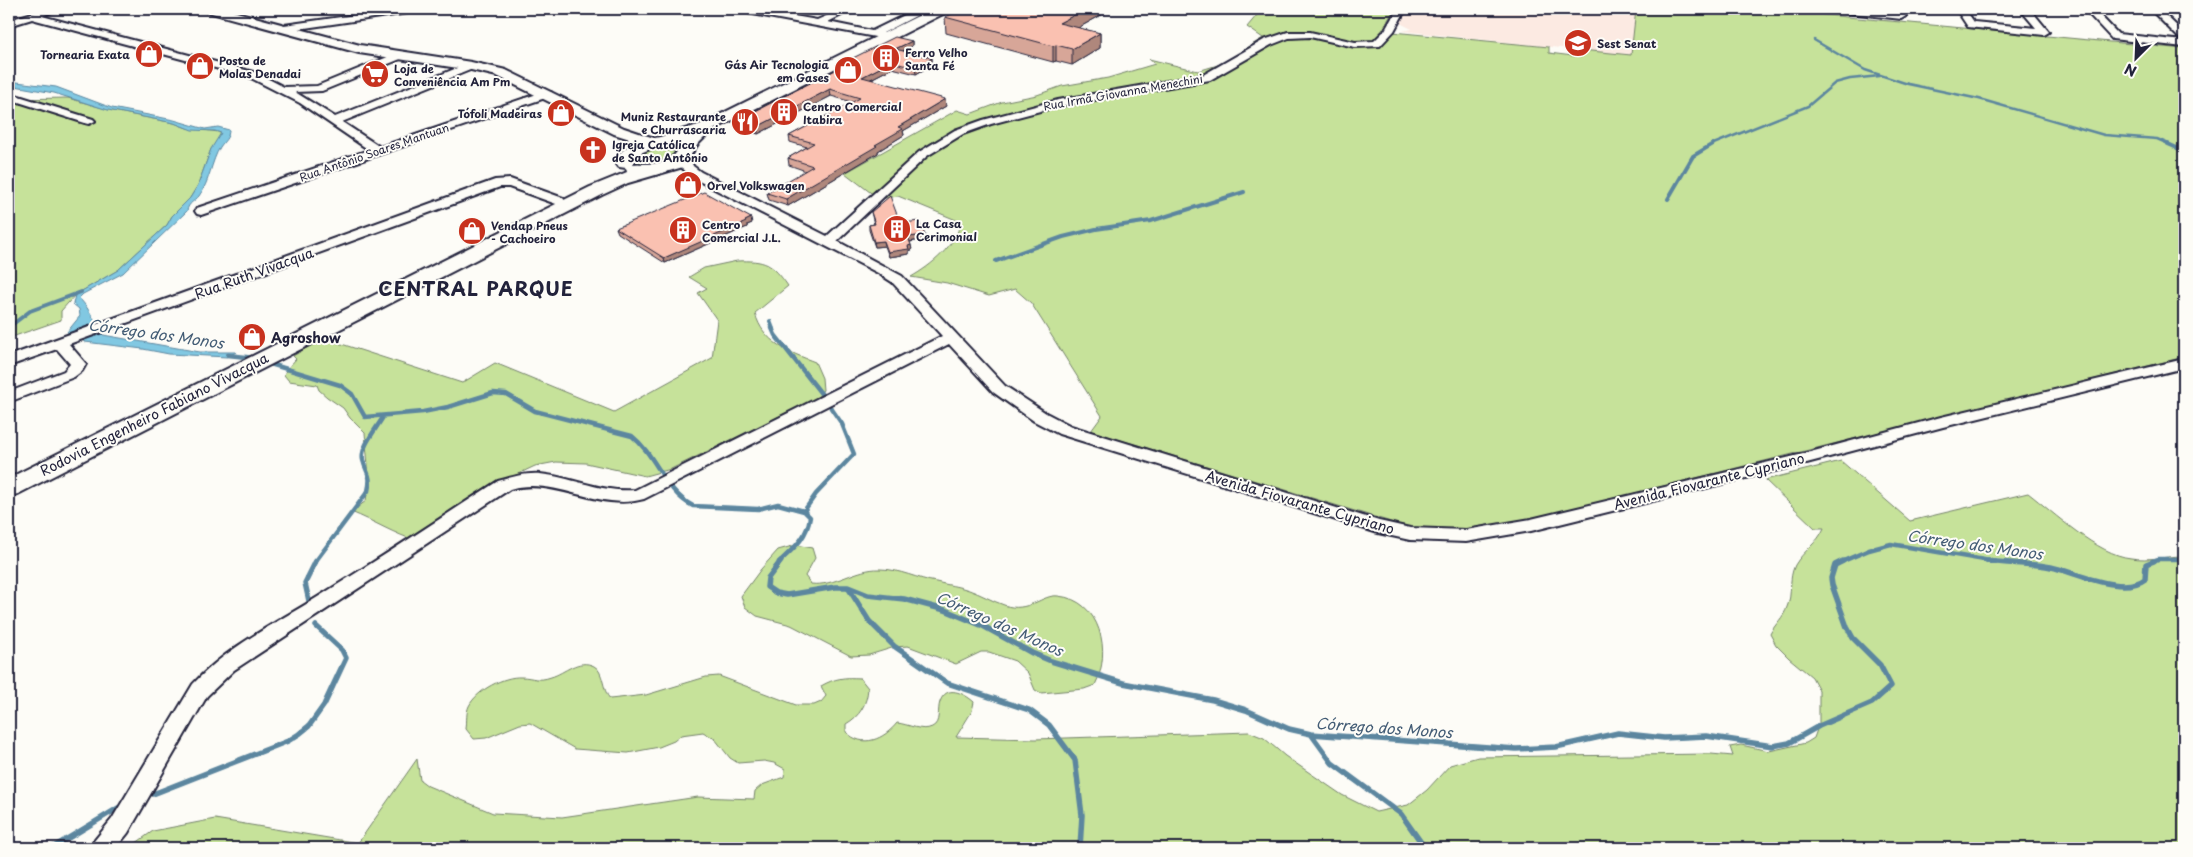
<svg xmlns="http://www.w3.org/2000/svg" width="2193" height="857" viewBox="0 0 2193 857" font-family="'Playpen Sans',sans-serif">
<rect width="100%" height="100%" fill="#fdfcf7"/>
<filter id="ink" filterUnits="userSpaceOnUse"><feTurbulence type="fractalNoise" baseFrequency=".02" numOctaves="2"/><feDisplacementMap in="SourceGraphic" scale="10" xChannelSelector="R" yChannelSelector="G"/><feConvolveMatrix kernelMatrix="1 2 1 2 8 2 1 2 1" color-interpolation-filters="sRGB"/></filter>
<g filter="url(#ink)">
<path fill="#fceae2" d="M1408,9H1639L1636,56L1402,31L1412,29L1400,23Z"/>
<path fill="#c6e29a" stroke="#74826a" d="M1262,9H1394L1382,31L1549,47V53L1581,57V50L1631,55L1636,9H1763L2184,49V357L1482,531H1425L1411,528L1091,431L1102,416L1031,303L1015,289L989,296L947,283L911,277C932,265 955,246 961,222L898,196L879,199L845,173L957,110L970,114L1002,102L1037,95L1062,86L1108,78L1155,64L1149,59L1198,71L1221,64L1263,38L1247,27Z
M68,98L113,111L174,123L187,128L219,132L222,136L211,149L198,185L190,198L172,216L167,225L118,270L75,295L61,311V320L9,338V99Z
M662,147L676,151L667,163L641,165L637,162L642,153Z
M737,261C765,260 772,263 788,286L755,313C763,343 789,352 815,362L822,378L823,390L817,398L671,469L645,476L586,463L556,462L535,466L516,475L417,541C394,534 374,521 351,512L366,501L369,476L365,433L350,418L343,408L327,397L319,390L317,385L289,381L284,375L286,370L296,359L293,356L323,338L462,383L495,363L614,412L712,358L717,320L698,293L707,288L689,277L704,268Z
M1841,461L1910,521L2028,493C2054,513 2098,555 2131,558C2149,561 2166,556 2184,556V848H129L153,831L215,819L358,843L417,759L420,780L428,786L493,813L562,817L698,797L754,799L755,791L762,785L784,777L785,769L774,763L764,761L738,763L730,758L715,739L703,732L681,735L674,741L659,747L628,753L575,749L530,723L520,724L486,738L474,739L466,729C467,721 466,712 469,706C477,690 504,676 521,677C534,677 537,682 551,677C565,673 578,658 594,666C604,671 602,690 610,699L646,695L706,677L719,676L796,705H814L821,702L826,696L821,686C835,678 844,677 860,678L868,688C867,704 860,716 846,724V732C863,749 884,739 897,723C908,724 922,732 932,727C941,723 937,710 940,702C946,684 964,693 974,702L972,711L956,737L1035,739L1249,732L1264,738L1285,756L1342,795L1376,812L1408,805L1427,790L1450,765L1478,757L1711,754L1733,756L1730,747L1741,745L1769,751L1806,743L1814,738L1819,724V690L1812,677L1789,658L1776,645L1770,634C1775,624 1784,617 1787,607C1793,594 1788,579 1795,565C1803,551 1818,543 1824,528H1815L1765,480Z
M796,545L812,548L815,558L805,576L811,584C834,587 856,568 880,569C899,569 918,579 936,582C947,585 958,586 969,590C981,594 992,601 1004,605C1028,614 1042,594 1058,596C1101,600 1112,652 1095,685L1084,689L1041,693L1035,690L1028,673L1015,661L989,652H981L956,664L908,646L895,647L869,655L851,656L791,625L757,616L745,607L741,596L761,569L778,550Z"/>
<path fill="#81c8e2" stroke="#5b869f" d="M9,81L56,87L112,108L174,120L205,129L218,127L229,130C229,138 224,141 220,147C211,162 210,181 199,196C195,201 188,203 187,211L123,273L83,294L79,298C90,309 94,321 103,335L200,352H236L227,357L169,354L143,349L85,342L67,332L80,316L79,309L73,304L75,295L118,270L167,225L172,216L190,198L198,185L211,149L221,133L215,131L192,130L174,123L108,110L54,93L9,85Z"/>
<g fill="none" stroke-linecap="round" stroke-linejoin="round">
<path stroke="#5b869f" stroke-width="2.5" d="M1814,40L1865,70L1908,84L1979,99L2104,135L2157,139L2171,145
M1711,145L1808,106L1835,83L1850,79L1880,76"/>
<path stroke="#5b869f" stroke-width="4" d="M2168,144L2184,151
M1668,199L1693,156L1713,144
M996,261L1063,237L1096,229L1151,221L1244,192
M770,321L773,329
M9,327L30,311L81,292"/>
<path stroke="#5b869f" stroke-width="4.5" d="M772,328L775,335L823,396
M228,355L255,358
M267,363L340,385L352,394L365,417L423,412L448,407L493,393L506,394L535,411L632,436C656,455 665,492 693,506L758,509L778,504L804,511L810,517C807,538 794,548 779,562
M804,511L816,494L854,454L842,424L831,408
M315,562L368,491C372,473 367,476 363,460C360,447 377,428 383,417
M1841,562L1869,550L1891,544L1996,562
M2151,562L2158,559H2184"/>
<path stroke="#5b869f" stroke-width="5.5" d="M781,561L768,578L767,587L776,593L787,595L835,587H848L868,595L904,599L945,610L983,626L1032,653L1051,661L1123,683L1213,700L1246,710L1289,729L1311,734L1516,749L1556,747L1618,733L1664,738L1706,736L1773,746L1789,743L1819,726L1872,703L1891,686L1880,665L1853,638L1847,627L1832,585L1831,578L1835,565L1843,561
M1988,561C2009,564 2030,563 2051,567C2075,572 2123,596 2145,579L2146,564L2154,561
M849,589L869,621L894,646L947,683L1029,710L1049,725L1075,760L1082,815L1080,848
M309,601L305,583L316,561
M1311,734L1332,763L1401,814L1425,848
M153,794L288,741L299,734L309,726L324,705L346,658L342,650L316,626
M52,848L118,808"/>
<defs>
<path id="minor" d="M46,9H60L42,16L257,73L284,87L317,86L395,54H403V58L322,91L295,92L335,117L467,64H475V68L342,122L380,147L543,92H551L552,94L551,96L201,215L197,214L195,211L197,208L369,150L300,103L249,77L32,19L9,26V20Z
M398,9H420L415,12L284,31L279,28L284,25Z
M737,9H755L817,20L842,9H853L828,22L872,31L917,9H929L883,33L891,36L886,39L742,12Z
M1397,9H1406L1394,31L1380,46L1355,47L1310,37L1289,38L1271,45L1210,80L1059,106L991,124L963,134L927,156L837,241L902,276L1005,386L1046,413L1071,426L1379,521L1410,528L1466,530L1531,519L1799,455L1941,417L2184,359V368L1943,427L1799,465L1531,531L1466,542L1410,540L1378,533L1059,434L1034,421L993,392L949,344L644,499C598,512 556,476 510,489L234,670L207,696L128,833L116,848H90L94,841L112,819L193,684C229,645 277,623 321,595C381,558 439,519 498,481C512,477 525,473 540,474C572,477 601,493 635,490L942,336L892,282L878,273L693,178L681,167L678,154L680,152H688L693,166L701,172L827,236L919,152L955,130L983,120L1058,100L1203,75L1264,40L1288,32H1310L1355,42L1374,41L1385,30Z
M1836,9H1863L1901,13L1906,16L1901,19L1841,12Z
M1956,9H1965L1974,22L2036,28L2020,9H2030L2049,32L2044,35L1968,27Z
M2084,9H2094L2118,34L2184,41V47L2112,39Z
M2150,9H2159L2184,33V41L2181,40Z
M9,93L93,119L95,121L89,124L85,123L9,99Z
M510,179L563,198L565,201L559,205L509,187H500L69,344L86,364L82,371L74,377L9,402V392L64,371L70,364L57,349L9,366V356L495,180Z"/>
<path id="major" d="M206,9H225L360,45L471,62L506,70L624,128L660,140L662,143L660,146L655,147L614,134L497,76L471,70L359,53L208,12Z"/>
<path id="highway" d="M932,9H949L947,12L711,131L698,144L683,167L628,183L602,195L18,494L9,496V478L590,187L627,172L626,168L619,167L616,163L621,152L633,142L660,137L701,124ZM655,147L678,150C668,167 650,163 633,164L638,154Z"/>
</defs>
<use href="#minor" stroke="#22223b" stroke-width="4"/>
<use href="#major" stroke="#22223b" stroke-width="4"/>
<use href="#highway" stroke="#22223b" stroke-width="4"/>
<use href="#minor" fill="#fdfcf7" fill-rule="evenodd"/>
<use href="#major" fill="#fdfcf7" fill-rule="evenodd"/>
<use href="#highway" fill="#fdfcf7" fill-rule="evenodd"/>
</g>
<path fill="#d7a698" stroke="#22223b" d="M963,9H1105V13L1078,28L1100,33V48L1072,65L1056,61L1053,62L946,33L945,17Z
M912,41V46L903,51L932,58V65L916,74L892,68L871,79L946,106L903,131L904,135L878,151V153L788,206L769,200L767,193L806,171L789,165L788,158L807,147L790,142L789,136L852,102L831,96L758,134L737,127L736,121L852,62L851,59Z
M871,212L899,220L925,235V239L910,242L912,250H909V254L889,257L885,246L875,247L869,230V225L874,224Z
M752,223L747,225V227L665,263L618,233L616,228Z"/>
<path fill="#af877c" stroke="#22223b" d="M1086,9H1105V13L1060,38L1059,23Z
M1100,33V48L1072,65V49Z
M912,41V46L895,55V49Z
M1056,45V61L1053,62V46Z
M932,58V65L916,74L915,68Z
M891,62L892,68L863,83L862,77Z
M830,89L831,96L758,134L757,127Z
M945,99L946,106L903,131L904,135L878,151V153L788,206L786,199L875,145L898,127Z
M751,218L752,223L747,225V227L665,263L664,258Z
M925,235V239L909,242L908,237Z
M884,241L885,246L875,247L874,242Z
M911,245L912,250H909V254L889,257L888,252Z"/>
<path fill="#fac1b1" stroke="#22223b" d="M963,9H1086L1059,23L1100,33L1072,49L1056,45L1053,46L945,17Z
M895,37L912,41L895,49L932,58L915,68L891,62L862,77L945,99L898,127L903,129L875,145L877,146L786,199L767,193L813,166L788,158L814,143L789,136L860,98L830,89L757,127L736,121L855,60L851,59Z
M704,192L751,218L745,221L746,222L664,258L616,228Z
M890,196L899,220L903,219L904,223L919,221L925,235L908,237L911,245L908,246L909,249L888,252L884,241L874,242L869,225L875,224L871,212Z"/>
</g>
<defs>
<symbol id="school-disc" viewBox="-11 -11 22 22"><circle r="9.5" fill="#c8321e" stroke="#fdfcf7"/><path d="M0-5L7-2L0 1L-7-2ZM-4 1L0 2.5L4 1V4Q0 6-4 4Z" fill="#fff"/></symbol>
<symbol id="shop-disc" viewBox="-11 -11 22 22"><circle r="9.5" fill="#c8321e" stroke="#fdfcf7"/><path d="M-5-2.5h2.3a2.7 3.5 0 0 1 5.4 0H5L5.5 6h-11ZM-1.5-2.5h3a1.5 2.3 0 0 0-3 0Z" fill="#fff"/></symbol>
<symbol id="building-disc" viewBox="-11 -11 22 22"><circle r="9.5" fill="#c8321e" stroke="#fdfcf7"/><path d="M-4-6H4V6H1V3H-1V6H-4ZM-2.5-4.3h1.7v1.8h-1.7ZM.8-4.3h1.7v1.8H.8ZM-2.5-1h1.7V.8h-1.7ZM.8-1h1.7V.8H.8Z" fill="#fff"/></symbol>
<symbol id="supermarket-disc" viewBox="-11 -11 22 22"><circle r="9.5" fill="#c8321e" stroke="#fdfcf7"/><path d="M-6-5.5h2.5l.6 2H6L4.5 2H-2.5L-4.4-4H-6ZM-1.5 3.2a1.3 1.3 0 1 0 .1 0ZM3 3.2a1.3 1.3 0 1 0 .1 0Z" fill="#fff"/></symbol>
<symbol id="restaurant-disc" viewBox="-11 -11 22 22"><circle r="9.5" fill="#c8321e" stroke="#fdfcf7"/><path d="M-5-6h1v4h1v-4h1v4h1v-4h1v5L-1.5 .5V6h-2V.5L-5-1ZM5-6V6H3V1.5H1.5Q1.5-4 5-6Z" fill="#fff"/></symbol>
<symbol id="church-disc" viewBox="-11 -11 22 22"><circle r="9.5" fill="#c8321e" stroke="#fdfcf7"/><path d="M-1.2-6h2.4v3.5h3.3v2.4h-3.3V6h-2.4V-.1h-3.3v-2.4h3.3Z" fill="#fff"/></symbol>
</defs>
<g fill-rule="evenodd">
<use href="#school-disc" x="1562" y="27" width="32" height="32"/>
<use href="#shop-disc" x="133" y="38" width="32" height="32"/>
<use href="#building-disc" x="870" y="42" width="32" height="32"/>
<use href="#shop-disc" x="184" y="50" width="32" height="32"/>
<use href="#shop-disc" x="832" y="54" width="32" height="32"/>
<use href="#supermarket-disc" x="359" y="58" width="32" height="32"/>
<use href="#building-disc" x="768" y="96" width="32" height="32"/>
<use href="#shop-disc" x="545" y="97" width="32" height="32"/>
<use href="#restaurant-disc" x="729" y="106" width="32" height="32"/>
<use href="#church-disc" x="577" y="134" width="32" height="32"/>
<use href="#shop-disc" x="672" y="169" width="32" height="32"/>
<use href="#building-disc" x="881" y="213" width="32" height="32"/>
<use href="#building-disc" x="667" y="214" width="32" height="32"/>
<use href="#shop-disc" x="456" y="215" width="32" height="32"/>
<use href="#shop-disc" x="236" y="321" width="32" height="32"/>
</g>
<g text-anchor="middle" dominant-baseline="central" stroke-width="4" stroke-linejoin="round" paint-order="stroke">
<g font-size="11" font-weight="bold" fill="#22223b" stroke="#fdfcf7" text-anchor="start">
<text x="1597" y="43">Sest Senat</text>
<text x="905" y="52">Ferro Velho<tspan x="905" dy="13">Santa Fé</tspan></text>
<text x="130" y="54" text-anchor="end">Tornearia Exata</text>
<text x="219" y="60">Posto de<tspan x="219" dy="13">Molas Denadai</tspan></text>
<text x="829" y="64" text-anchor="end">Gás Air Tecnologia<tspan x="829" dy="13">em Gases</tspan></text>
<text x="394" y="68">Loja de<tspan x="394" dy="13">Conveniência Am Pm</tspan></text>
<text x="803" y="106">Centro Comercial<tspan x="803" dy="13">Itabira</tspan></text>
<text x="542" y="113" text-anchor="end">Tófoli Madeiras</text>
<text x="726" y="116" text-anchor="end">Muniz Restaurante<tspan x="726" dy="13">e Churrascaria</tspan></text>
<text x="612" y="144">Igreja Católica<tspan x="612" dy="13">de Santo Antônio</tspan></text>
<text x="707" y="185">Orvel Volkswagen</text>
<text x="916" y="223">La Casa<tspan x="916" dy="13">Cerimonial</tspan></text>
<text x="702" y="224">Centro<tspan x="702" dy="13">Comercial J.L.</tspan></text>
<text x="491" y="225">Vendap Pneus<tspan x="491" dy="13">- Cachoeiro</tspan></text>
</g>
<g font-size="11" fill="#22223b" stroke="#fdfcf7">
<text transform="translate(1123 92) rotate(-10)">Rua Irmã Giovanna Menechini</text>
<text transform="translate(374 152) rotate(-19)">Rua Antônio Soares Mantuan</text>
</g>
<g font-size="14" fill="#22223b" stroke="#fdfcf7">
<text transform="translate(254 273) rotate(-20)">Rua Ruth Vivacqua</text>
<text transform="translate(154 414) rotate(-27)">Rodovia Engenheiro Fabiano Vivacqua</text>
<text transform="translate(1709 481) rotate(-14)">Avenida Fiovarante Cypriano</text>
<text transform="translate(1300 502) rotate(16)">Avenida Fiovarante Cypriano</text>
</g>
<g font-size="14" font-weight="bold" fill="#22223b" stroke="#fdfcf7" text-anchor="start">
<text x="271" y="337">Agroshow</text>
</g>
<g font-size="15" font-style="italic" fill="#435c75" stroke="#fdfcf7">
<text transform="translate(156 333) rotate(8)">Córrego dos Monos</text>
<text transform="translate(1975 544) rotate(8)">Córrego dos Monos</text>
<text transform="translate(1000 623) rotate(24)">Córrego dos Monos</text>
<text transform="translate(1384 727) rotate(4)">Córrego dos Monos</text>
</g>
<g font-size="19" font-weight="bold" letter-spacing="1" fill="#22223b" stroke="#fdfcf7">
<text x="476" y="288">CENTRAL PARQUE</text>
</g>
</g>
<rect width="2193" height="857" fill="none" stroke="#fdfcf7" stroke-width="30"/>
<rect x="15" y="15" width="2163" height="827" fill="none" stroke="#22223b" stroke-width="2" filter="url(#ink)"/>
<g transform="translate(2136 58) rotate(204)" stroke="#fdfcf7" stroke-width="4" paint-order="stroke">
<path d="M0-4L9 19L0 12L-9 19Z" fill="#22223b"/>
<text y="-8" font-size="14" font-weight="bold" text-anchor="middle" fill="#22223b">N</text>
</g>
</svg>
